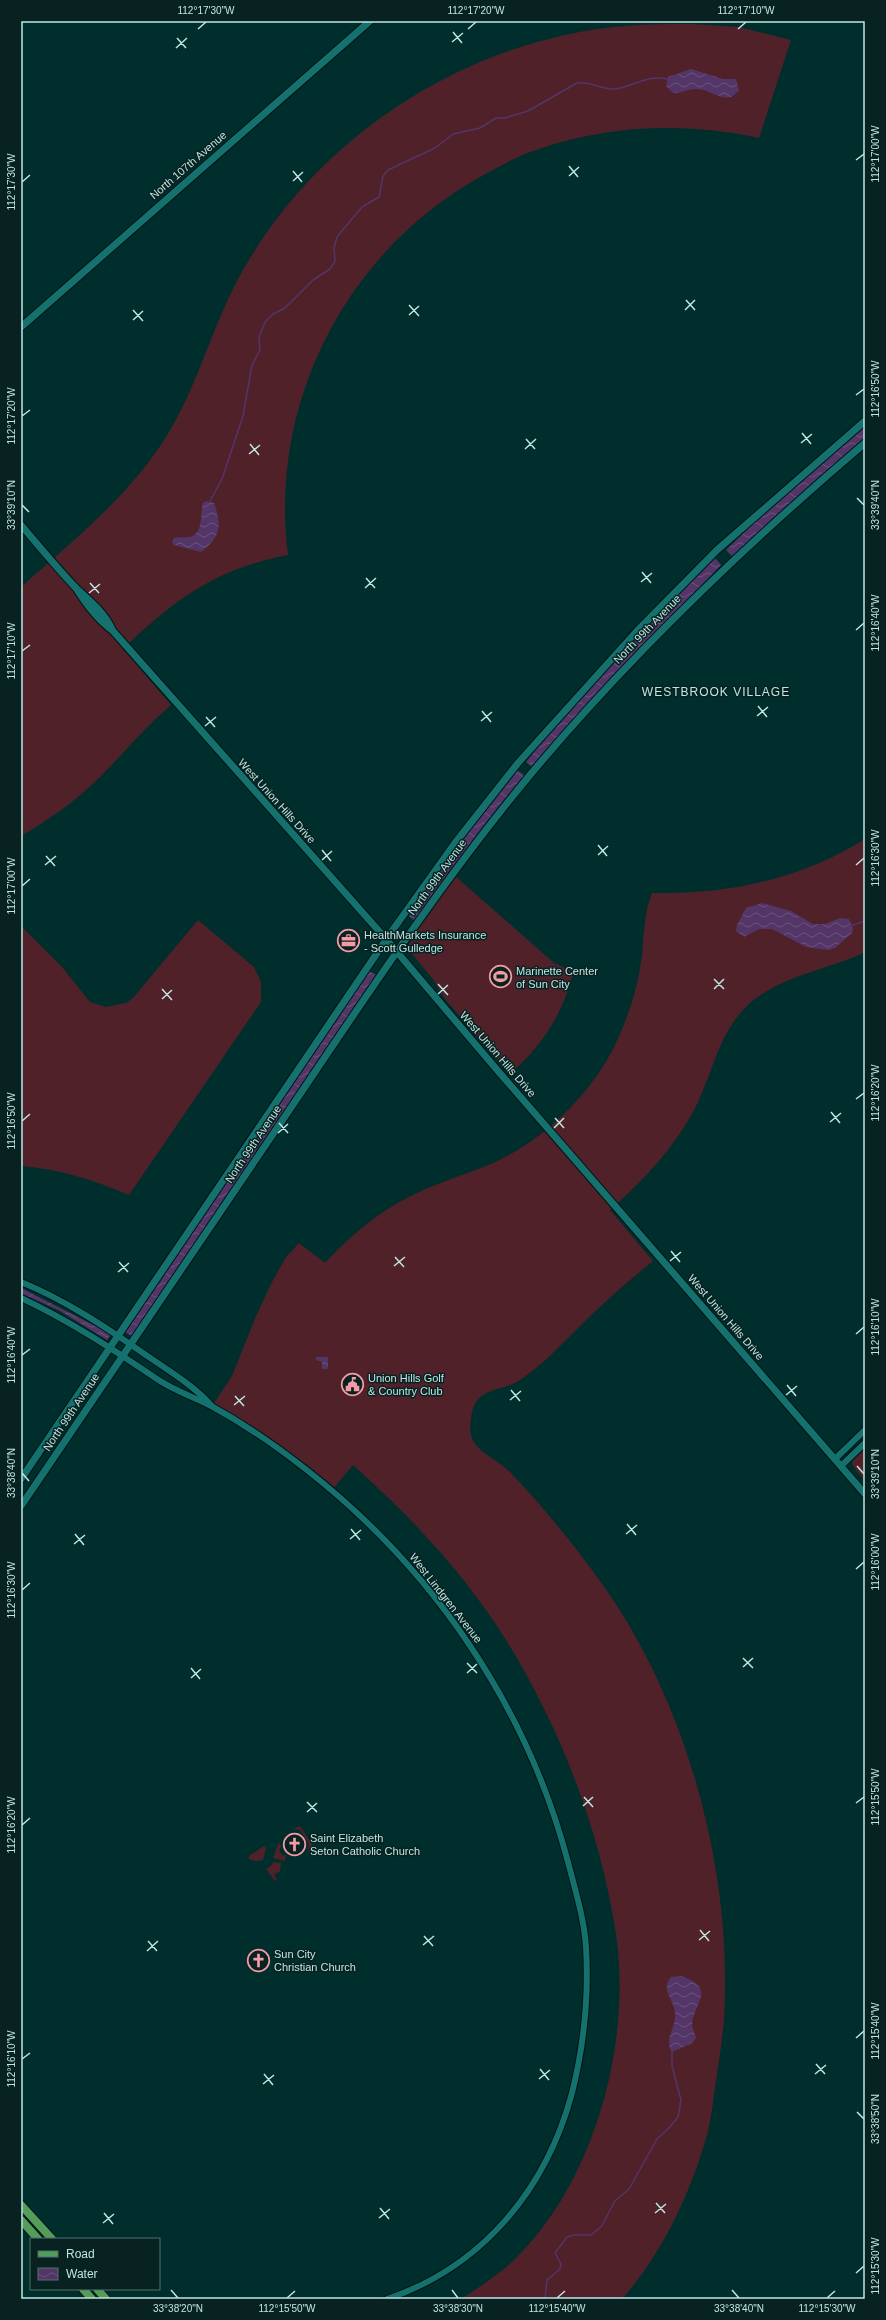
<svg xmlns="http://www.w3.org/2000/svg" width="886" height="2320" viewBox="0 0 886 2320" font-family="Arial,sans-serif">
<defs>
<pattern id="water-waves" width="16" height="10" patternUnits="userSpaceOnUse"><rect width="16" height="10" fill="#543567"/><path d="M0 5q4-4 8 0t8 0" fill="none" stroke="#6b527d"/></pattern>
</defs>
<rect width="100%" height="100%" fill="#002e2c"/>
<path fill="#502129" d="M691,24L739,27L791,40L759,138C685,122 608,125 536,150C520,155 504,164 489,172C350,245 268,399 288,555C216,569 175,599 123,649L171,705C145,727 124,753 100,777C77,800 49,820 21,836V587C74,540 132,494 169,432C197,386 211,331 236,283C302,157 428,65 565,35C607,25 649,24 691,24Z
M865,839V952C826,971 780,975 747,1006C720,1032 714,1067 699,1100C678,1144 646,1178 610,1210L653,1261C626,1283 600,1306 575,1331C558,1348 541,1366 520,1380C501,1393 475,1385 471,1418C470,1426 469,1435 474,1442C482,1455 500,1461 511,1473C545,1509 576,1547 605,1588C689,1708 733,1874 724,2020C722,2041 719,2061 716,2081C713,2101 711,2123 705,2142C688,2198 661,2255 622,2299H461C478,2288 497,2276 512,2262C594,2184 632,2045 616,1934C600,1830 561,1729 506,1640C464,1573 411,1517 353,1465L332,1490L313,1474L212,1406L232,1376L256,1316L272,1282L286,1257L299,1243L325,1263C346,1240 369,1220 396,1204C426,1186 459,1177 491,1164C541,1142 589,1097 614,1047C628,1018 638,988 642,955C644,934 644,913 652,893C729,894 799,880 865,839Z
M455,876L554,963L568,969L573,974C562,1015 542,1046 510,1074L445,999L433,979L407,948L421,923Z
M198,920L254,967L261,982V1002L129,1195C93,1180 60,1169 21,1166V926L62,967L90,1002L106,1007L126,1003L133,998Z
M865,1449V1481L853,1466L852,1461Z
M300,1826L316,1850L311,1854L308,1849L309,1844L300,1830L293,1829Z
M279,1842L281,1847L279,1850L283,1856L286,1855L285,1861L273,1858Z
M264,1846L266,1848L263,1860L256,1861L249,1859V1856Z
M273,1862L281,1863L280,1871L274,1875L277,1880L275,1881L266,1869L272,1865Z"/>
<path fill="url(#water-waves)" d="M691,69L723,79H736L739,90C726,108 712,88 695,89C687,89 681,94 673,93L666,86L668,77Z
M865,426V439L732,556L726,550L761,516Z
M206,501L214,503C222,526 221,537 201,552L174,545L172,542L174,538C180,537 185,538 190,537C204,533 200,513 203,503Z
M715,558L721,565L619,670L532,767L526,762L557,723L621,652Z
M517,770L524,775L415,921L409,916L431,881Z
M762,903L791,911L813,924H825L840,918L849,919L853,928L852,933L835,948L828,950L806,947L772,929H759L744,937L736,931L737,925L746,908Z
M369,971L376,975L363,993L357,1007L133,1337L125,1332Z
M21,1288L111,1334L107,1340L60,1311L21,1293Z
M316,1357H328V1369H322V1362L316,1360Z
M681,1976C719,1989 692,2004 692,2026C693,2030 695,2034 696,2038L692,2043L672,2052C663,2040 677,2026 675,2013C674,1999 660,1990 671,1977Z"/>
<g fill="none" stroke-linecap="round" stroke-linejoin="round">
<path stroke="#543567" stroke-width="1.5" d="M210,501L222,479L243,416L252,365L260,350L259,337L265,322L273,314L285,308L313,280L330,269L335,261L334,248L337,237L362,207L379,197L383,176L388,170L435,148L453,134L480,128L496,118H505L528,111L577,83C591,81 602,90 615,89C633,87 647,74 667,79
M853,925L865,921
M545,2299L547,2280L560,2269L561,2264L555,2253L567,2237L574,2235H591L601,2227L615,2201L629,2189L657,2139L670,2127L678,2117L681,2100L672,2066V2052"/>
<defs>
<path id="tertiary" d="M21,1282C65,1300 104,1326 143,1353C166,1369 192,1384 211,1405
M21,1298C68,1320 111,1348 154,1377C172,1390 194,1397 213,1407C246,1425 279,1448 308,1471C434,1570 527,1707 568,1862C575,1889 584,1918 586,1947C589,1997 584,2045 572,2093C546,2190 482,2267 387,2299
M835,1459L865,1430
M841,1466L865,1443"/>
<path id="secondary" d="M21,327L370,21
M21,525C39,546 57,568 76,588C90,601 103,611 112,629
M76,588C87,605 97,619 113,631L386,939L498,1071L865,1494
M21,1479L392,931L455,843L518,763L637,631L717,550L865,421
M21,1506C111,1374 200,1241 290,1109C367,995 442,881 530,775C632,653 744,546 865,443"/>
<path id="primary" d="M21,2205L52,2239
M21,2220L38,2239
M83,2289L92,2299
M97,2289L106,2299"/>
</defs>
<use href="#tertiary" stroke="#001413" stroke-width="8"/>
<use href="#secondary" stroke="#001413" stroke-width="9"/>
<use href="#primary" stroke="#001413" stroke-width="10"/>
<use href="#tertiary" stroke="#14716e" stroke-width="6"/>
<use href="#secondary" stroke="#14716e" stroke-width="7"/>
<use href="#primary" stroke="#559b59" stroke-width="8"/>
</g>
<path fill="none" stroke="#bfe6e3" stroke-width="1.5" d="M198,29L206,22M468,29L476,22M738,29L746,22M453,32L462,43M177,38L186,48M452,42L463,33M176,48L187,38M856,160L864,154M569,166L578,177M293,171L302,182M569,176L579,167M293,181L303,172M22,182L30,175M686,300L695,310M409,305L419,316M133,310L143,321M685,310L695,300M409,315L419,306M133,320L143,311M856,395L864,389M22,416L30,410M802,433L811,444M526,439L535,449M801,443L812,434M250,444L259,455M525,449L536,439M249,454L260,445M857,498L864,505M22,505L29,512M642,572L651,583M366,578L375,588M641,582L652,573M90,583L99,593M365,588L376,578M89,593L100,584M856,630L864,623M22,651L30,645M758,706L767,717M482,711L491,722M757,716L768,707M206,717L215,727M481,721L492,712M205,726L216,717M598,845L607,856M322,850L331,861M598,855L608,846M46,856L55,866M322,860L332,851M45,865L56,856M856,865L864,858M22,886L30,879M714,979L724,989M438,984L448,995M162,989L172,1000M714,989L724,979M438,994L448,985M162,999L172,990M856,1099L864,1093M831,1112L840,1123M555,1118L564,1128M22,1121L30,1114M830,1122L841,1113M279,1123L288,1133M554,1128L564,1118M278,1133L288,1124M671,1251L680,1262M395,1257L404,1267M670,1261L681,1252M119,1262L128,1272M394,1266L405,1257M118,1272L129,1263M856,1334L864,1327M22,1355L30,1349M787,1385L796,1396M511,1390L520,1401M786,1395L797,1386M235,1396L244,1406M510,1400L521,1391M234,1405L245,1396M857,1466L864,1474M22,1473L29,1481M627,1524L636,1535M351,1529L360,1540M75,1534L84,1545M626,1534L637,1525M350,1539L361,1530M74,1544L85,1535M856,1569L864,1562M22,1590L30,1583M743,1658L753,1668M467,1663L477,1673M743,1667L753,1658M191,1668L200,1679M467,1673L477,1664M191,1678L201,1669M584,1797L593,1807M307,1802L317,1812M856,1803L864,1797M583,1806L593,1797M307,1812L317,1803M22,1825L30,1818M700,1930L709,1941M424,1936L433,1946M699,1940L710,1931M148,1941L157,1951M423,1945L434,1936M147,1951L158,1941M856,2038L864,2031M22,2059L30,2053M816,2064L825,2074M540,2069L549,2080M264,2074L273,2085M815,2074L826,2065M539,2079L550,2070M263,2084L274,2075M857,2112L864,2119M656,2203L665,2213M380,2208L389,2219M104,2213L113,2224M655,2213L666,2204M379,2218L390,2209M103,2223L114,2214M856,2273L864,2266M171,2290L178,2298M452,2290L458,2298M732,2290L739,2298M287,2298L295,2291M557,2298L565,2291M827,2298L835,2291"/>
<defs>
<symbol id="office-ring" viewBox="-11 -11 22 22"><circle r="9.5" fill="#072221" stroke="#f49aa5" stroke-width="1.5"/><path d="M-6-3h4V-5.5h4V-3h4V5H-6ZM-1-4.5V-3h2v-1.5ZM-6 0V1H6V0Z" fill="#f49aa5"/></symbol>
<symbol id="stadium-ring" viewBox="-11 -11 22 22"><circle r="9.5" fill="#072221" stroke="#f49aa5" stroke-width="1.5"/><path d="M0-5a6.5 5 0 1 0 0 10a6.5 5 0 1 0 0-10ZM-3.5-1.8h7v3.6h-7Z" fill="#f49aa5"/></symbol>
<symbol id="civic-ring" viewBox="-11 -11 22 22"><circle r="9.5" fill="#072221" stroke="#f49aa5" stroke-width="1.5"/><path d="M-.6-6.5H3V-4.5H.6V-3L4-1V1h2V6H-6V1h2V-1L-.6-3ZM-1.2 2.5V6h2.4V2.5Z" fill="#f49aa5"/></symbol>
<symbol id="church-ring" viewBox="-11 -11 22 22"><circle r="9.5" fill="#072221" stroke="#f49aa5" stroke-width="1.5"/><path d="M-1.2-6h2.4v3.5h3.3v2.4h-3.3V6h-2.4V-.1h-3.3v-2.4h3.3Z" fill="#f49aa5"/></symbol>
</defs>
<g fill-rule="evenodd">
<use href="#office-ring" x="336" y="928" width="25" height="25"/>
<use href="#stadium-ring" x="488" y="964" width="25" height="25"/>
<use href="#civic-ring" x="340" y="1372" width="25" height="25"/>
<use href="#church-ring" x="282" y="1832" width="25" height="25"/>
<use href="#church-ring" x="246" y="1948" width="25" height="25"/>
</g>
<g text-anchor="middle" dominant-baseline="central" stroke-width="3" stroke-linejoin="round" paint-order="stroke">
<g font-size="11" fill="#bfe6e3" stroke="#072221">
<text transform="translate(188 165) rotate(-41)">North 107th Avenue</text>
<text transform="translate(647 629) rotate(-46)">North 99th Avenue</text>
<text transform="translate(277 801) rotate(48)">West Union Hills Drive</text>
<text transform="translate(437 877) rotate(-54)">North 99th Avenue</text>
<text transform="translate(498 1054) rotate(49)">West Union Hills Drive</text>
<text transform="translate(253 1144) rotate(-56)">North 99th Avenue</text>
<text transform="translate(726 1317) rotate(49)">West Union Hills Drive</text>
<text transform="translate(71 1412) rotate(-56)">North 99th Avenue</text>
<text transform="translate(446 1598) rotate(52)">West Lindgren Avenue</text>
</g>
<g font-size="11" fill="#bfe6e3" stroke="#072221" text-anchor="start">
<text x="364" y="935">HealthMarkets Insurance<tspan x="364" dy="13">- Scott Gulledge</tspan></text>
<text x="516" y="971">Marinette Center<tspan x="516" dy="13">of Sun City</tspan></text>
<text x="368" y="1378">Union Hills Golf<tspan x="368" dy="13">&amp; Country Club</tspan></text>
<text x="310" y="1838">Saint Elizabeth<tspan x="310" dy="13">Seton Catholic Church</tspan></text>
<text x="274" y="1954">Sun City<tspan x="274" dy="13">Christian Church</tspan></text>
</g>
<g font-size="12" letter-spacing="1" fill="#bfe6e3" stroke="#072221">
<text x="716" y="692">WESTBROOK VILLAGE</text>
</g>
</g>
<rect width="886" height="2320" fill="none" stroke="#072221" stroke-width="44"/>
<rect x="30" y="2238" width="130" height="52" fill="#072221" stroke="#51706f"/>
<rect x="38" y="2251" width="20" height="6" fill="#559b59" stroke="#51706f"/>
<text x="66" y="2258" font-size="12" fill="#bfe6e3">Road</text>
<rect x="38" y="2268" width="20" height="12" fill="url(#water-waves)" stroke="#51706f"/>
<text x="66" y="2278" font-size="12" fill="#bfe6e3">Water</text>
<rect x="22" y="22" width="842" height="2276" fill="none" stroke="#bfe6e3" stroke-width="1.5"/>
<g font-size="10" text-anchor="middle" fill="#bfe6e3">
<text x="206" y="14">112°17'30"W</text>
<text x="476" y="14">112°17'20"W</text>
<text x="746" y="14">112°17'10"W</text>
<text transform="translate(875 154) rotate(-90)" y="4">112°17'00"W</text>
<text transform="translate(11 182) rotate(-90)" y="4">112°17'30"W</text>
<text transform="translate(875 389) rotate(-90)" y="4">112°16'50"W</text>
<text transform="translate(11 416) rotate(-90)" y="4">112°17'20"W</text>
<text transform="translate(11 505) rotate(-90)" y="4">33°39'10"N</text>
<text transform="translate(875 505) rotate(-90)" y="4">33°39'40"N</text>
<text transform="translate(875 623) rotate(-90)" y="4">112°16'40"W</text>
<text transform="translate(11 651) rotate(-90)" y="4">112°17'10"W</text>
<text transform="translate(875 858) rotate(-90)" y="4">112°16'30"W</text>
<text transform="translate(11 886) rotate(-90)" y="4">112°17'00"W</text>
<text transform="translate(875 1093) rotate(-90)" y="4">112°16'20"W</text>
<text transform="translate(11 1121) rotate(-90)" y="4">112°16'50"W</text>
<text transform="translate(875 1327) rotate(-90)" y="4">112°16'10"W</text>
<text transform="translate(11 1355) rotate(-90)" y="4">112°16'40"W</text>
<text transform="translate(11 1473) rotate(-90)" y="4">33°38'40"N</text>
<text transform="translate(875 1474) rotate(-90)" y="4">33°39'10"N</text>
<text transform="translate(875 1562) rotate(-90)" y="4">112°16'00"W</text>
<text transform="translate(11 1590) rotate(-90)" y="4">112°16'30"W</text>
<text transform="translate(875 1797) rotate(-90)" y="4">112°15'50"W</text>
<text transform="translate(11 1825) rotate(-90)" y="4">112°16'20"W</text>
<text transform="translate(875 2031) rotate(-90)" y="4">112°15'40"W</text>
<text transform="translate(11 2059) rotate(-90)" y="4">112°16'10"W</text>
<text transform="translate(875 2119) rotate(-90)" y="4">33°38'50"N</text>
<text transform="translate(875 2266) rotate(-90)" y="4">112°15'30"W</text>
<text x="178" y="2312">33°38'20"N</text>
<text x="287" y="2312">112°15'50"W</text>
<text x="458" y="2312">33°38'30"N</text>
<text x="557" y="2312">112°15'40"W</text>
<text x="739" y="2312">33°38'40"N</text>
<text x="827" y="2312">112°15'30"W</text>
</g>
</svg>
